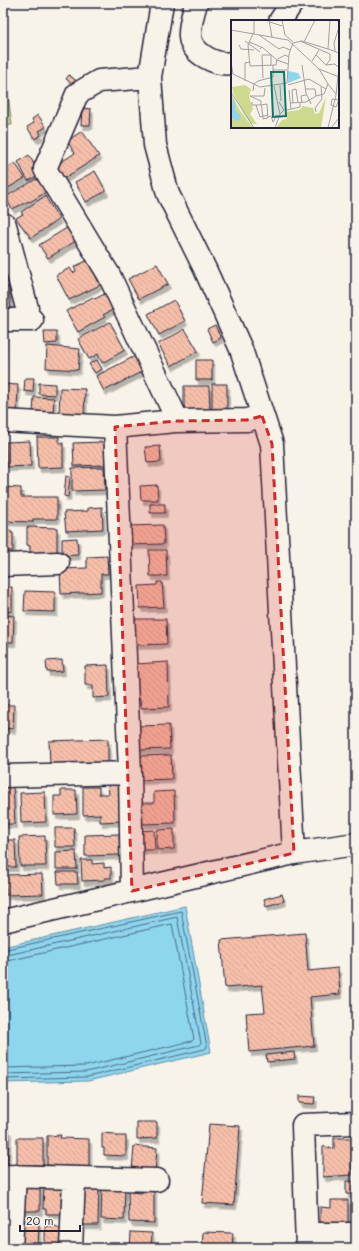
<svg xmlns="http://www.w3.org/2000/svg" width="359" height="1251" viewBox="0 0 359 1251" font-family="Mali,sans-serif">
<defs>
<pattern id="forest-firs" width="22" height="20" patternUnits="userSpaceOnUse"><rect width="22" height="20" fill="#cdd98c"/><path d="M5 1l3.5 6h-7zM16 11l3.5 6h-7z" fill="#b0ba7a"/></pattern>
<pattern id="building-back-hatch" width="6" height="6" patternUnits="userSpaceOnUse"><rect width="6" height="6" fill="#f6bfaa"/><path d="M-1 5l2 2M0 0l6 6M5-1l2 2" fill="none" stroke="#d3a493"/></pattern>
<filter id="shadow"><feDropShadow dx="2.5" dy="4.5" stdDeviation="0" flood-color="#0004"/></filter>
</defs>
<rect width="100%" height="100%" fill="#f7f3e8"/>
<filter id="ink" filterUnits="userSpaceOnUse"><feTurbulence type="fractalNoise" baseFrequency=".025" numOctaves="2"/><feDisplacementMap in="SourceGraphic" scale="8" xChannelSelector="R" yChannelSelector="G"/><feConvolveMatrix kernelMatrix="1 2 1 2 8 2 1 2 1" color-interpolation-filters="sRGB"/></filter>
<g filter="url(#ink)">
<path fill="url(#forest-firs)" stroke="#787e64" d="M3,57L12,125H3Z"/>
<path fill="#8dd6ee" stroke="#628ea6" d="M185,906L211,1052L88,1081L3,1083V947Z"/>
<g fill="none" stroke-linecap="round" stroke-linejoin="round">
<path stroke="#4d6a83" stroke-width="1" d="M3,950L181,911L207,1047L205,1049L87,1077L3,1079
M3,956L177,917L201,1043L199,1045L86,1072L3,1074
M3,962L172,924L194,1039L192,1041L86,1066L3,1068"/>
</g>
<path fill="url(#building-back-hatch)" stroke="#22223b" filter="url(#shadow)" d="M69,75L78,82L75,86L66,79Z
M82,108L91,109L90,125H81Z
M38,115L46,127L39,131L41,135L35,139L27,127L34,123L32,119Z
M82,131L99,156L63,179L55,166L75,153L67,141Z
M29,155L40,175L28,181L18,162Z
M15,163L25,178L3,191V170Z
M95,171L106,191L86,202L75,182Z
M38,178L46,192L30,202L29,201L12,209L5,197Z
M45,196L59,219L31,238L16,218L23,214L21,212Z
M70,226L79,239L48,258L39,245Z
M3,253L10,275H3Z
M88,260L100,285L69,300L56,275L70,268L73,273L76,271L74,267Z
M157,264L168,284L139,299L128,279Z
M9,287L11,311H3V288Z
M106,293L114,309L103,315L105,317L78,332L66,311L93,297L95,299Z
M174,300L185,321L159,335L148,314Z
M110,322L125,350L102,363L98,354L89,359L78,339Z
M215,325L221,338L213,342L207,329Z
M185,329L198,351L171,366L158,344Z
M44,332H57V343L45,344Z
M3,333H5L3,368Z
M47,346L80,349L78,370L46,368Z
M139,354L147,369L104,391L96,376Z
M97,360L102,369L95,373L89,364Z
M196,360H212V380H196Z
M25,378H34L33,392L24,391Z
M39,383L55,384V395L39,394Z
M3,384L18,385L17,410L3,409Z
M212,384H227V410L212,411Z
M184,386H209L210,411H184Z
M60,388L85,389L84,415L59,414Z
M34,397L54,398L53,413H33Z
M37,437H59V443H63V467L38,468Z
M30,441L31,466L7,467L6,442Z
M104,442L105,465L74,466L73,443Z
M160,446L161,462L147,463L145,447Z
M104,467L105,490L72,491V468Z
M66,476L70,477L68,497L64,496Z
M157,485L158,500H141L140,486Z
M3,487L21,488V497H57V519H33V522L3,521Z
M150,504H165V513H150Z
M102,507L103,529L66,531L64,512L88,511V508Z
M163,525L164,544L127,545L126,526Z
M27,527L57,528V557L30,556V546L27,545Z
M11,530V533H13V551H6V555H3V531Z
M77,538L78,555L62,556V539Z
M149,550H166L167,576H150Z
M107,556L108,574H101V592L61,594L60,569L87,568V557Z
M157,582H162L164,607L140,608L139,586L157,585Z
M3,587H12V611L3,612Z
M25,591L55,592V612L24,611Z
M3,615L14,616L13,642H3Z
M132,619H166L167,644L133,645Z
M62,660L63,671L47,672L46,661Z
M168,662L169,707L141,708L140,699H136L135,664Z
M108,665L109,697L93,698V685H85V666Z
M3,705H14L13,729L3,728Z
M169,725L170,749L139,750L138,726Z
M108,739V764L50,766L49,741Z
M171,755L172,779L140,780L139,756Z
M120,784L121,821L100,822V814L83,815V787H99V794H109L108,785Z
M3,786H13L15,824H3Z
M61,790H76L77,814L54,815V796H61Z
M174,791L175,823L142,824L141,803H154V792Z
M45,792L46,822L21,823L20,793Z
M55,828H74L75,847H55Z
M174,829V849L157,850V830Z
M154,830L155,850H141L140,831Z
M119,834L120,855L85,856V835Z
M45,836L46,866H20L19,837Z
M3,840H15L16,867H3Z
M76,851L77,869H56V852Z
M81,860H92V864L104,863V868L111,867V878H105V880L82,881Z
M57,872H77L78,884H58Z
M42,874L43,894L6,895L5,875Z
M282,894L284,901L266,906L264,899Z
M305,933L308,971L338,968L340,994L310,997L314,1046L249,1052L246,1013L265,1012L262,985L225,988L221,940Z
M294,1052L295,1059L267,1062L266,1055Z
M299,1096L315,1097L314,1104L299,1103Z
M137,1122H157V1138L137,1139Z
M209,1124L240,1126L234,1205L202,1203Z
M3,1126L9,1130L7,1169L3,1168Z
M102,1133L115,1134L116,1136H126V1156L104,1155V1148H102Z
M61,1135L60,1138L89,1139V1167L47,1165V1136Z
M17,1138H43V1165H17Z
M334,1138H352V1175L323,1177V1146L334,1149Z
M134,1146L157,1148L155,1173L132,1171Z
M355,1158H356V1181H355Z
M346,1181H353V1194H346Z
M20,1183H40V1211H19Z
M44,1183L63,1184L62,1214H46V1209H43Z
M78,1183L99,1186L98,1225H78Z
M102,1184L125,1185L124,1220L101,1219Z
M142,1190H154V1223L129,1222L128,1192L142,1193Z
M331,1200H348V1231L320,1232V1207L331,1208Z
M22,1221L39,1222L38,1248H22Z
M45,1226H55L63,1230V1248H45Z
M131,1232L152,1233L151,1248H130Z
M203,1232L233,1233L232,1248L202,1247Z
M337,1241H354V1248H337Z
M84,1246H124V1248H84Z"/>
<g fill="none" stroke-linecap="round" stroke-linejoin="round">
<defs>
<path id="minor" d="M162,3L150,77L155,145L168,194L205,269L241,349L272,444L294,853
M196,3C193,14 189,26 190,37C192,54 217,66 232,63
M280,21L292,3
M150,77L99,81L77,94L45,169L109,275L174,413L175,421
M3,224L5,225L27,308L26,320
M3,320H32
M3,421L115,427L175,421L247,420L262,416
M115,427L130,773L132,891
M3,565L58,563
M3,776L130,773
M3,921L294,853L356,844
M3,1176L157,1180
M307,1234H356
M11,1248L15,1176
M71,1248L74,1178
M307,1248L303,1125L356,1123"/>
</defs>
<use href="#minor" stroke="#22223b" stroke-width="25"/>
<use href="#minor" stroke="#f7f3e8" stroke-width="22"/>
</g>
</g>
<path fill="#d62828" fill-opacity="0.2" stroke="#d62828" stroke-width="3" stroke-dasharray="8 5" stroke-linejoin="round" d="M262,416L272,444L294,853L132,891L115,427L175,421L247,420Z"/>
<g transform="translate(231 20)">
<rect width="108" height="108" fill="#f7f3e8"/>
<path d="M14,65L20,69L18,77L22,89L19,94L26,104H21L13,94L2,72L1,67ZM95,77L90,108H45L51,100L56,99L54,92L68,90L72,86L82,88L84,94L88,93Z" fill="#cdd98c"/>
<path d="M0,73L8,89L22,108H0Z" fill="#cdd98c"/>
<path d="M57,51L67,53L70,58L57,63ZM2,79L4,81V90L9,95L10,99L6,101L0,97Z" fill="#8dd6ee"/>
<path fill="none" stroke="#a29fa3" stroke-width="1" d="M38,0L41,17M51,0L54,15L62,22M99,0L97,29L108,33M39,2L51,6M0,10L57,20L88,49L108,57M22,14L17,25L19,46L45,45L46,39M23,14V0M28,15L48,29L52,27L59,30M14,21L29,32M69,21L99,34V40L95,45M18,22L30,27M73,22L84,0M62,23L71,21L97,29M8,25L10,29L23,30M29,29L31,27L46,40L57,44M104,31L103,23L108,7M85,35L95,45L104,44L108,48M47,39L54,35L58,37M81,41L88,30M0,42L2,54M71,45L75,73L80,84M42,50H56M0,53L29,67L56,63L58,34L62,23M32,58L31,35H40V45M14,61V43L19,42M97,64L105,74M49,65L50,81M57,65L78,59L95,69M43,66L49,94L44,108M58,70L60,89M22,71L23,64L27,61L42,57V45M0,72L23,108M85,76L93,74L97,64L88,49M101,79L108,80L105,87L100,85ZM21,82V85H30L36,84L37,98L32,99V96L31,92V88L30,85V81L19,76H33L34,68M48,82L53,90L49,94M59,83L75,82L85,76L84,69H74M62,83L61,70L65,69L67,83M71,83L70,76L75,75M25,85L29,97L37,95M56,90L69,87V83M85,92L84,88L91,79L90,67M37,97L40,96L42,102L46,95L48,97M97,108L105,75L108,47M100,108L108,98"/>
<path fill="#0f766e" fill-opacity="0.15" stroke="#0f766e" stroke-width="2" d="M40,52H53L55,96L42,97Z"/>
<rect width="108" height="108" fill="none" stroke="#22223b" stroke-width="2"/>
</g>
<rect width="359" height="1251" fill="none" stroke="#f7f3e8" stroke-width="16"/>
<rect x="8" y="8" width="343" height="1235" fill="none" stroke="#22223b" stroke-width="1.5" filter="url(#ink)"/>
<path d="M20 1225v6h60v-6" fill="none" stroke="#22223b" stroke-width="2"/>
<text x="26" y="1225" font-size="12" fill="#22223b" stroke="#f7f3e8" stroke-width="3" paint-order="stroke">20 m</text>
</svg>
